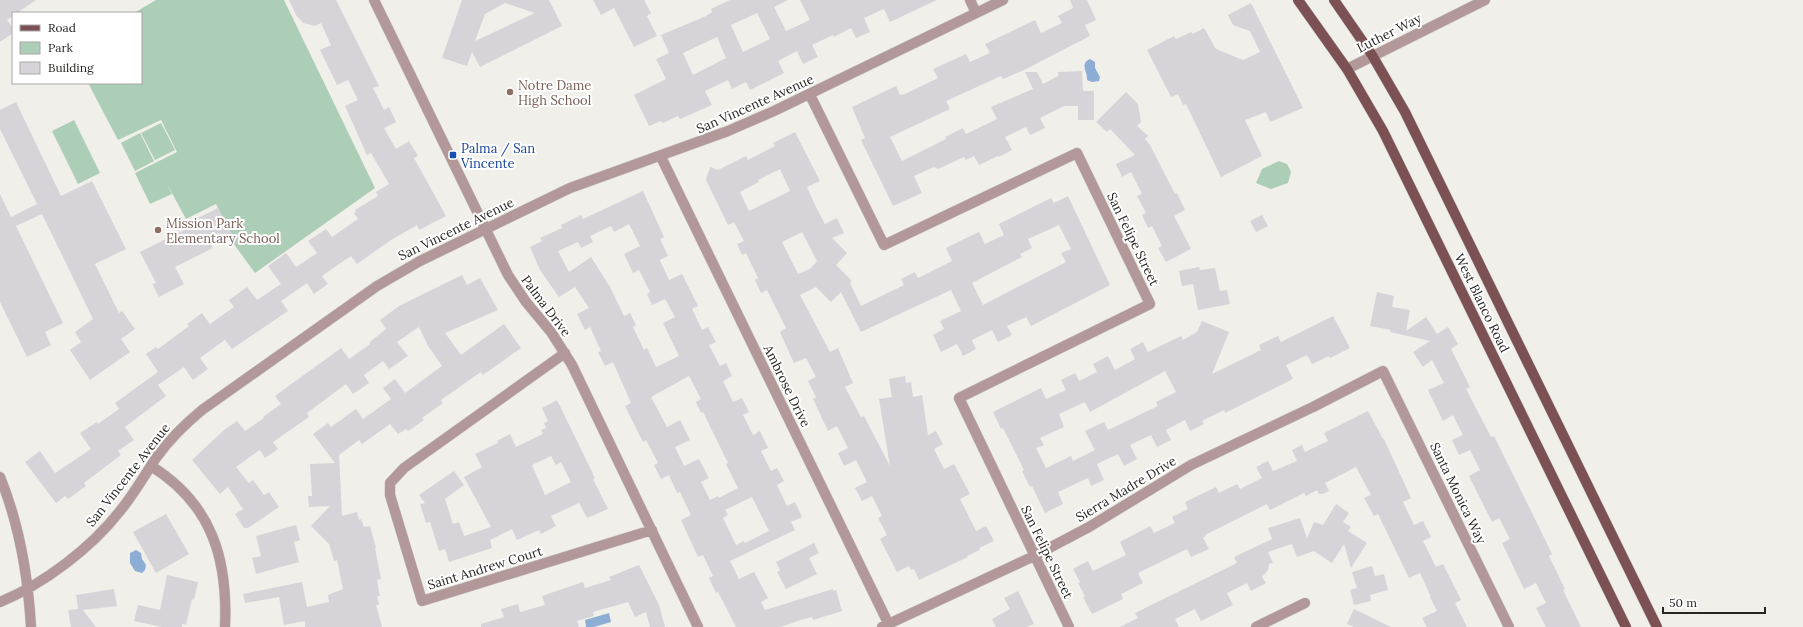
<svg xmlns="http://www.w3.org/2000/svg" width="1803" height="627" viewBox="0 0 1803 627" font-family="Lora,serif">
<rect width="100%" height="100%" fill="#f1efea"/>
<path fill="#accdb6" d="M156,0H284L375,188L255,273L228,236L231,234L216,204L186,219L166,182L172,194L150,204L135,173L177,152L161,120L118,140L88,83H141V13H134Z
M74,120L100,173L78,184L52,131Z
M161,123L175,150L155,160L141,133Z
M140,133L154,161L135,171L121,143Z
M1279,161L1287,164L1291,172L1288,183L1271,189L1256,183L1262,169Z"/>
<path fill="#8caed5" d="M1090,59L1095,62V68L1100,77L1099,81L1092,82L1087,80C1088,72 1079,64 1090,59Z
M136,550L141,553L142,559L146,565L145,570L142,573L135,571L130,563V553Z
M609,613L611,622L594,627H586L585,620Z"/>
<path fill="#d6d4d8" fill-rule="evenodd" d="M0,0H36L17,13H13V16L7,20L13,28V33L0,42Z
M289,0H336L379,86L373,88L384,110L389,107L396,122L384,128L396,149L409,141L418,156L414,158L446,216L419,230L417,225L391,240L357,264L351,256L322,276L328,284L314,294L307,283L281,301L288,311L232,349L225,340L200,358L208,369L193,380L184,367L158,385L166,396L125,427L134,440L118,451L121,455L84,483L86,486L68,499L65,496L56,503L25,462L40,451L55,473L91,449L80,433L97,422L98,424L119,409L115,403L158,372L146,354L156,347L158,349L189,326L187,324L202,313L210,324L234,307L229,300L247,287L257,300L281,284L268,266L286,253L296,267L317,253L308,241L326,229L332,237L358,219L354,213L356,212L355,210L378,196L376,192L389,184L371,153L367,155L345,106L358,100L348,80L337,85L320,50L331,45L321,23L315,26L303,23L296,15Z
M462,0H549L562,26L480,67L472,52L467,66L442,58ZM505,3L535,13L475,41L485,14Z
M593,0H644L651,13L647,16L657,36L634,47L614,8L601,15Z
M730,0H788L774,7L786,31L810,20L800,0H937L890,22L884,9L864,18L870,32L856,38L851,28L834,37L833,35L812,45L818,57L803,64L797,51L778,61L784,73L750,90L746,82L732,89L728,80L705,91L712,105L680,119L678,116L663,123L661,121L649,126L634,95L666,79L656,59L669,53L661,35L706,16L712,12L711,9ZM757,13L770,39L743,52L731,25ZM717,37L726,58L693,75L683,53Z
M1070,0H1087L1096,20L1085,25L1090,36L1024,70L1003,79L1001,76L946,101L950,109L890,137L902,161L946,139L945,137L963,128L966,134L997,119L991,107L1033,89L1025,72H1037L1043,84L1058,76V72L1082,71L1083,91H1094V120H1078V106H1064L1040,118L1045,128L1030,135L1026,127L1005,137L1012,150L999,157L998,156L979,165L974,156L966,160L964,157L938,169L934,167L914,176L922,193L893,206L861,140L865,138L852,107L896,86L900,95L905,94L938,78L933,69L966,54L970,62L990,53L985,44L1035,20L1041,33L1062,23L1058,16L1073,8Z
M1251,3L1303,108L1270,122L1266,112L1245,120L1262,156L1221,177L1186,104L1183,105L1178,94L1171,97L1147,50L1174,36L1176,39L1191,32L1193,34L1204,28L1216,49L1243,60L1260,52L1250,31L1233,25L1228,15Z
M1126,92L1138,104L1141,122L1137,126L1148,136L1145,139L1150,145L1175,194L1177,193L1185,210L1174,216L1191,249L1166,262L1158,248L1162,246L1152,226L1148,228L1142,215L1146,213L1137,196L1142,194L1131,172L1122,177L1116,164L1135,155L1110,129L1107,132L1096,122Z
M16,102L61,196L92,181L126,249L95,264L119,313L122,311L135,329L121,339L130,352L90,380L70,350L81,342L75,332L93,319L42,214L16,226L63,323L45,332L51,345L27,357L0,302V194L11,217L37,204L0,129V110Z
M795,132L820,181L807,187L815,205L825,224L837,218L844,233L832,238L847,253L836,265L852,281L850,283L861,306L904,285L901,279L915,272L918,278L952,261L946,248L964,239L979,232L985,244L1004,235L999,224L1051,198L1054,203L1068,196L1110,285L1031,326L1026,317L1007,326L1012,335L998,342L992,330L972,340L976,349L963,356L957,344L941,352L933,335L944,329L940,321L961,311L951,290L861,332L841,292L831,302L816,287L800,295L830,352L838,348L853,383L845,387L861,417L864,416L890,466L879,399L892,397L889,379L905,376L906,383L911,382L913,397L922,395L928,435L936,431L943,444L934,449L944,469L954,464L970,494L960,499L976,531L986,526L994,541L979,548L980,550L967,556L968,557L919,580L914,569L911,570L909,566L897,572L880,539L887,535L878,518L882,516L872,496L862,501L855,488L867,482L856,460L844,466L838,453L848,448L837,426L828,431L813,399L816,397L808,381L816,377L806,358L794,363L780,332L786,328L767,290L761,293L755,280L758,278L746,253L742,255L737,244L744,241L734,222L728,225L706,180L710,167L718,170L746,156L748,160L775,146L773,143ZM780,169L790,191L749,211L740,192L759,182L758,180ZM1059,225L1071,249L1061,253L1066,262L983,305L972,283L1022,257L1020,254L1032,248L1028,239ZM802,232L817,261L810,269L798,274L782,242Z
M643,191L664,237L660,239L668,256L660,260L669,280L682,274L698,306L692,309L702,330L708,327L716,342L709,345L720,366L726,363L732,376L723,381L733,402L742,398L749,412L743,415L753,435L760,431L768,448L761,451L771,471L777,468L784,481L777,485L787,506L795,502L802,517L791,522L795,530L730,561L739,579L754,572L768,598L761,602L765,610L833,589V591L836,590L842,611L813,620L812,617L801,620L781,627H736L718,592L716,593L709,578L713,576L703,555L698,557L681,520L691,515L680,492L677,493L669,475L661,479L654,465L658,463L646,440L643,442L625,406L631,403L613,362L605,366L598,352L601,351L590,327L585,330L577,314L589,308L575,287L559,297L540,270L530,247L542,241L540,238L562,228L561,225L581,215L583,219ZM629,224L640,246L624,254L633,273L639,270L650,292L647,294L652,305L665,299L675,317L663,323L679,356L656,367L647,348L644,350L633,327L636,325L630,313L624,316L610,287L591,257L569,272L558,251L578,242L581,248L593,242L590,236L611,226L614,232ZM689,376L701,399L696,402L701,413L703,412L728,463L726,464L738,488L719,498L718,496L710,500L701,482L709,478L699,459L684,466L675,447L690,440L680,420L667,427L651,397ZM752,497L769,531L745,543L744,541L736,545L723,518L728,515L725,510Z
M218,208L232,234L211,245L213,248L175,267L184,284L159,297L152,284L156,283L140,252L200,222L198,218Z
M1262,215L1268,226L1256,232L1250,221Z
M1199,267L1200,270L1215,268L1220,291L1227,290L1230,304L1198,310L1193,284L1182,286L1179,271Z
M462,275L467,285L480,278L498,310L445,333L461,355L504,324L521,348L483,375L481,372L441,400L443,403L422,418L424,420L408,431L406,429L398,434L390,424L362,444L359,440L339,455L342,516L357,512L359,520L361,519L364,527L370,526L376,548H375L381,579L377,580L380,596H377L379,605H376L382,627H305V621L284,625L279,597L245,603L243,594L302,582L307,607L329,602L328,595L343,589L337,560L334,561L329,544L311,526L330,506L309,507L308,496H312L310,464L335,463L313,434L328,423L331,427L356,409L363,419L391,399L383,388L395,379L405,393L442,366L428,346L419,327L397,342L408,356L389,369L383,361L364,375L369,383L353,394L346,384L307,413L309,417L273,442L278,449L265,458L260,450L236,467L249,483L253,480L264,495L269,492L279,507L248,528H244L235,514L243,509L228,487L220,494L192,460L224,430L237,421L245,431L264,418L263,417L281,404L275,396L341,348L349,359L370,344V342L386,329L380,320L399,306Z
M1377,292L1394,296L1392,307L1410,310L1406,331L1426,317L1437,334L1448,327L1458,344L1451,349L1470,387L1466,389L1491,437L1494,436L1536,521L1552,554L1549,556L1565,589L1563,590L1581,627H1546L1536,608L1546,603L1536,583L1524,589L1502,543L1510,539L1499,518L1492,522L1469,476L1480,470L1470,450L1459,455L1452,440L1463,435L1453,415L1443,421L1428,390L1444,383L1432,360L1423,367L1413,352L1430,341L1390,332L1391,330L1370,326Z
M1333,316L1350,348L1330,358L1329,356L1312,364L1307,355L1286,365L1293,379L1225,413L1224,410L1202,421L1204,424L1190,431L1185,420L1166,430L1171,440L1157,447L1151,435L1130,445L1137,459L1124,466L1118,454L1097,464L1104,480L1091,486L1088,478L1058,492L1063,504L1045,513L1032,486L1030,487L1022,471L1024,470L1003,428L1001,429L993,412L1041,388L1046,399L1066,390L1061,380L1075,373L1079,381L1097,372L1093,364L1108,356L1115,370L1135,359L1130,349L1143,342L1148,352L1181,336L1183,340L1197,332L1202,321L1229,332L1212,374L1261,350L1259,345L1278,336L1281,342ZM1165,371L1176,392L1156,402L1158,406L1108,430L1104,422L1085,431L1095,450L1073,461L1071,456L1046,468L1036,448L1044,445L1040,438L1064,427L1059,414L1085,402L1090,412Z
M557,400L595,478L593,479L608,509L587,518L579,503L551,516L556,526L541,534L539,530L517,540L512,529L490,540L492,548L449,562L445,549L439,551L430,522L426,523L420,504L425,503L419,495L454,471L464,485L445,499L453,524L459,522L464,536L491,527L464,477L482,467L475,454L498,443L497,441L510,434L516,447L543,434L541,430L546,428L544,423L548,421L542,408ZM551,456L556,465L561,462L571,482L545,495L532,465Z
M1368,411L1383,439H1384L1411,498L1403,502L1414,525L1423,521L1431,537L1423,541L1436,567L1443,564L1461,600L1455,603L1467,627H1427L1422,618L1437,611L1430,597H1431L1420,573L1409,578L1378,514L1374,516L1364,498L1371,495L1356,467L1325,483L1329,491L1323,494H1319L1317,490L1306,496L1304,493L1270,510L1267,504L1205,535L1206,536L1203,538L1209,549L1191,557L1187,549L1138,573L1143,583L1121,594L1123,599L1092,614L1083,597L1085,596L1078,583L1080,582L1073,569L1088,561L1093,571L1126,555L1120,542L1150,526L1154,533L1175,523L1172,517L1188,509L1185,502L1216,487L1219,493L1237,484L1240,489L1262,478L1256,467L1268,461L1273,471L1297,461L1292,450L1302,445L1305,452L1328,441L1324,433Z
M1336,504L1349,513L1343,522L1351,527L1348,531L1367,543L1351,568L1344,544L1332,563L1314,551L1297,557L1292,544L1268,552L1273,563L1269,564L1268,570L1262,577L1266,583L1251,591L1247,583L1227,593L1233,605L1201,621L1195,609L1175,619L1179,627H1120L1138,618L1135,613L1237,563L1234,557L1272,539L1268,528L1300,518L1307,538L1314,522L1323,525Z
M166,514L189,554L156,573L133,532Z
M296,525L300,540L294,542L299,562L256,574L252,558L261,556L256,536Z
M814,543L819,553L809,558L817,574L786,589L777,572L780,570L776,562Z
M639,565L659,605L665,627H650L646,612L635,617L628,602L593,612L594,616L577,621L579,627H481V624L504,617L501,609L518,604L520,612L545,605L542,596L583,582L585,588L611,580L609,577Z
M1372,566L1375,576L1384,574L1388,590L1370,595L1371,601L1354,605L1350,590L1357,588L1352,572Z
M167,575L198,582L194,600L192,599L186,625L182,624V627H162L134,621L138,605L160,610Z
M114,589L117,606L83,610L96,627H71L68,610L78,609L76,595Z
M1018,591L1034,624L1027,627H996L992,619L1010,609L1004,598Z
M1354,609L1391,627H1354L1347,624Z"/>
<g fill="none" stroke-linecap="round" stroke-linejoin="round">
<defs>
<path id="minor" d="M374,0L508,275L526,302L551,332L572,365L698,627
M970,0L976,13
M1347,69L1485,0
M810,95L884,245L1077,153L1150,304L959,398L1069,627
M661,157L890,627
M565,353L404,468L390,483V495L422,601L652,530
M151,466C212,504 228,559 225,627
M0,477C20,526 28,575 31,627
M0,602C44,584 91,548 120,511C134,494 144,476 156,458C169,440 185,424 202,410L377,286L420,261L570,188L728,131L774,111L1003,0
M882,627L1034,556L1089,527L1191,465L1313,407L1383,371L1509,627
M1256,627L1305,603"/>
<path id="major" d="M1298,0L1347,69L1383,131L1626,627
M1334,0L1372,55L1405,112L1657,627"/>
</defs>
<use href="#minor" stroke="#cdcbc6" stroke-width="11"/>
<use href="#major" stroke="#cdcbc6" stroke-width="11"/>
<use href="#minor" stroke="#b29899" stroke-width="10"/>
<use href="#major" stroke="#7c5153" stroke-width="10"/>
</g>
<g fill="#8d6e63" stroke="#fff" stroke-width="1.5">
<circle cx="510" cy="92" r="4"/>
<circle cx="158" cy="230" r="4"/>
</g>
<rect fill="#1a4fb4" stroke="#fff" stroke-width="1.5" x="449" y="151" width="8" height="8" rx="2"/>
<g text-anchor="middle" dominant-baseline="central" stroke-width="4" stroke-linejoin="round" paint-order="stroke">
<g font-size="13" fill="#272624" stroke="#fff">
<text transform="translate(1389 33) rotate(-27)">Luther Way</text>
<text transform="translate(755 104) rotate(-24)">San Vincente Avenue</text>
<text transform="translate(456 229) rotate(-26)">San Vincente Avenue</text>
<text transform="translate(1133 239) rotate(64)">San Felipe Street</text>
<text transform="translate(1482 303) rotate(64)">West Blanco Road</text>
<text transform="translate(546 306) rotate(53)">Palma Drive</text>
<text transform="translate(787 386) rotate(64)">Ambrose Drive</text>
<text transform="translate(128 475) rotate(-52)">San Vincente Avenue</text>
<text transform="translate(1126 489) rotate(-31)">Sierra Madre Drive</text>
<text transform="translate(1458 493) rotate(64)">Santa Monica Way</text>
<text transform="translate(1047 552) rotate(64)">San Felipe Street</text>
<text transform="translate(485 568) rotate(-17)">Saint Andrew Court</text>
</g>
<g font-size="13" fill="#785e54" stroke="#fff" text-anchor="start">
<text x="518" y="85">Notre Dame<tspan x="518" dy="15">High School</tspan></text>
<text x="166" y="223">Mission Park<tspan x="166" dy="15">Elementary School</tspan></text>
</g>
<g font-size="13" fill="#164399" stroke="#fff" text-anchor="start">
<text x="461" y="148">Palma / San<tspan x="461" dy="15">Vincente</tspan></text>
</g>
</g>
<rect x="12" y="12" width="130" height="72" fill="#ffffff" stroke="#a9a8a7"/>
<rect x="20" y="25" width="20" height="6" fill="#7c5153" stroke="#a9a8a7"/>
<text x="48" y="32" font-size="12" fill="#272624">Road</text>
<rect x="20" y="42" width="20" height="12" fill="#accdb6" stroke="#a9a8a7"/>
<text x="48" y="52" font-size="12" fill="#272624">Park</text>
<rect x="20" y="62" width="20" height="12" fill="#d6d4d8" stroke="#a9a8a7"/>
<text x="48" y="72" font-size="12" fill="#272624">Building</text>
<path d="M1663 607v6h102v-6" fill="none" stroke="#272624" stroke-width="2"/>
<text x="1669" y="607" font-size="12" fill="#272624" stroke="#ffffff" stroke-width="3" paint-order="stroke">50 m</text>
</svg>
